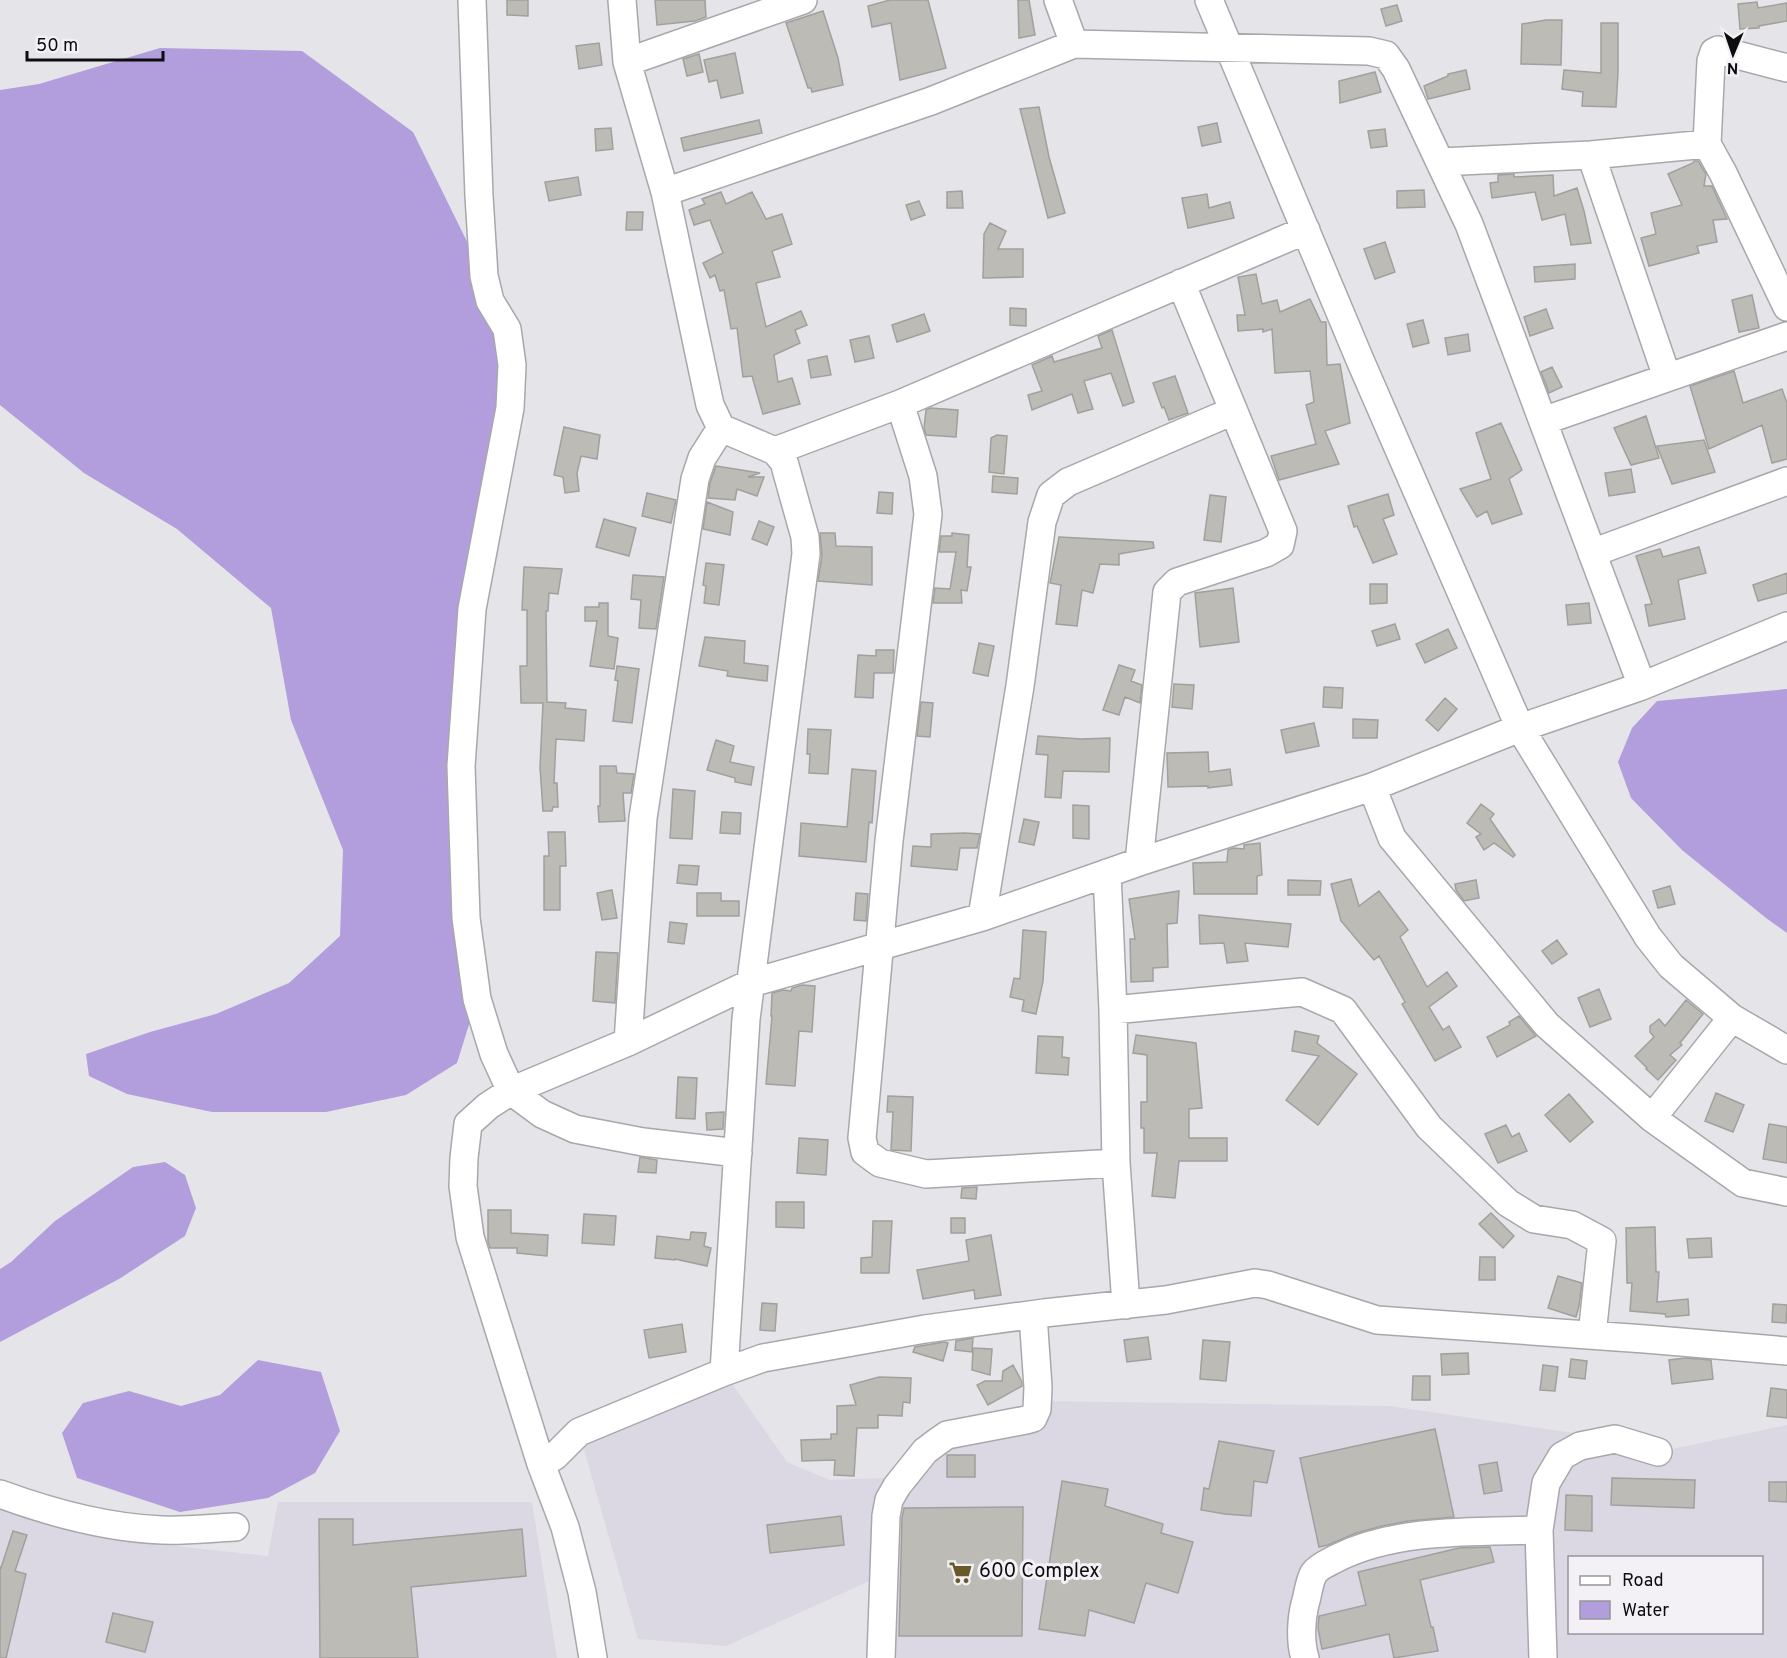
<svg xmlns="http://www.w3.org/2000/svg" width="1787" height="1658" viewBox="0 0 1787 1658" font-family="Overpass,sans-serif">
<rect width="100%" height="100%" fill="#e5e4e9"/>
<path fill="#dbd8e4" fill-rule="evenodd" d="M724,1372L787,1462L830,1480L883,1478L925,1451L1038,1401L1390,1406L1615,1439L1658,1452L1787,1425V1658H881L885,1574L726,1646L638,1639L579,1432ZM1570,1558H1762V1632H1570Z
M278,1502H532L557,1658H0V1505L33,1517L139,1542L268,1556Z"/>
<path fill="#b29edd" d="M160,48L302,51L413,132L484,276L507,329L472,609L477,999L457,1063L406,1095L326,1112H212L127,1094L89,1076L86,1054L150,1032L216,1014L289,983L340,936L343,850L291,720L271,608L177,529L84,473L0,405V90L39,84Z
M1787,689V933L1766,918L1682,850L1631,798L1618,762L1632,728L1657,701Z
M165,1162L185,1175L196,1208L185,1236L119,1279L0,1342V1269L11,1262L55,1221L133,1167Z
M258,1360L321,1372L340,1431L315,1473L268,1498L180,1512L77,1478L62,1433L83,1403L129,1391L181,1406L220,1395Z"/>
<path fill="#bcbbb6" stroke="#a1a09c" stroke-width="1.5" d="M507,0H528V16L507,15Z
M655,0H705L706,17L695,21L657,25Z
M890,0H928L946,68L900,80L891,23L872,27L868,6Z
M1018,0H1029L1035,35L1019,38Z
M1757,2L1758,8L1787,3V21L1759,26V28L1740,29L1738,4Z
M1397,5L1402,21L1386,26L1381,9Z
M823,11L838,58L843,85L812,92L811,88H808L786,23Z
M1546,20H1562L1561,65L1521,64L1522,24Z
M1601,23H1618V73L1616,107L1582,106L1583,92L1562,89L1564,70L1601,73Z
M599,43L602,65L579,69L576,46Z
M735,53L743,93L721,98L717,80L709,82L704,60Z
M699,54L703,72L687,76L683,59Z
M1466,70L1470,89L1428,99L1424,86L1448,76V74Z
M1375,72L1381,92L1340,103L1339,81Z
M1039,107L1049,157L1065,213L1048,218L1020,109Z
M759,120L762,133L684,151L681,138Z
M1217,123L1221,142L1202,146L1198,127Z
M611,128L613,149L596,151L595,129Z
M1385,129L1387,146L1371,148L1368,131Z
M1694,161H1698L1706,174L1704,186H1712L1727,219L1713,220L1717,242L1697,246L1699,253L1649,266L1641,238L1656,234L1651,213L1682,205L1668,174L1693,163Z
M1514,174V177L1553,175L1554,196L1577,188L1584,211L1591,243L1571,245L1565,214L1542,220L1535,192L1492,198L1490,183L1498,182V175Z
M578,177L581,195L549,201L545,182Z
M1424,190L1425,207L1397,208V191Z
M962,191L963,208H947V192Z
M721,192L726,204L752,192L766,219L782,214L792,244L772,251L780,277L756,283L766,327L801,311L807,325L795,330L800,343L774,355L778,382L792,378L800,404L763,414L752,376L743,377L737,328L731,329L724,290L720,291L715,275L710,278L703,263L723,253L710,220L694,225L689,210L705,204L702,199Z
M1207,194L1209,208L1230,202L1234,218L1188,228L1182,198Z
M919,201L925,215L911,220L906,205Z
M627,212H643L642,230H626Z
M990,223L1006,231L998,249H1023V277L983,278L984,234Z
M1385,242L1395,272L1375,279L1364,249Z
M1575,264V279L1535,282L1534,267Z
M1256,274L1262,304L1277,300L1280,312L1310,299L1321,322H1326L1327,365L1340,364L1350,423L1325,431L1339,464L1279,480L1271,456L1316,444L1306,405L1314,402L1310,371L1275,373L1272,329L1263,332V329L1238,331L1237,315H1245L1238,277Z
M1752,295L1759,328L1739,332L1732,300Z
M1010,308L1026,309V326L1010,325Z
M1546,309L1553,328L1530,336L1524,317Z
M924,314L930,331L897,342L892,325Z
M1423,320L1429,343L1413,347L1407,324Z
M1112,330L1134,402L1123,406L1111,373L1084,381L1093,409L1078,413L1072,394L1032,410L1028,395L1042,391L1032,365L1052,356L1054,362L1102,348L1098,336Z
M1468,334L1470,351L1448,355L1445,338Z
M869,336L874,358L855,362L850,340Z
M827,356L831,375L811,378L808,360Z
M1552,367L1562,387L1549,393L1541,372Z
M1734,371L1743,403L1782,389L1787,403V459L1772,463L1762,425L1709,449L1690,386Z
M1175,376L1188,413L1169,420L1164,407L1162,408L1153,383Z
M930,408L958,410L956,437L926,435L924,428L926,410Z
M1646,416L1659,458L1631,465L1614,428Z
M1501,423L1522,470L1509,479L1522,514L1492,524L1487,511L1477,517L1460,489L1491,479L1476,433Z
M564,427L600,435L597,459L581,456L577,473L579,491L565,493L563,477L554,475Z
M997,435L1007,436L1004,474L989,472L991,438Z
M1704,440L1715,472L1672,484L1657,446Z
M716,466L760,473L748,477H764L757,496L737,489L735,500L708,498L710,483Z
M1631,469L1635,492L1609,496L1605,473Z
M993,476L1018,478L1017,494L992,492Z
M879,492L893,493L892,514L877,513Z
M647,493L676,500L671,523L642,516Z
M1388,494L1394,515L1383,519L1397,554L1373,563L1357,526L1354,527L1348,506Z
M1210,495L1226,497L1221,542L1204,540Z
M707,502L733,512L730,535L703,529Z
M604,519L636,528L629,556L596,547Z
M759,521L774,527L767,545L752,539Z
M820,533H835L836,546L872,547V585L818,581L822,556Z
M952,533L969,535L967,567H971L967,591L961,590L962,603H933L935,588L950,589L956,552H939L941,536H952Z
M1059,537L1153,542L1154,548L1119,554V565L1100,564L1093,593L1082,590L1077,626L1056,624L1061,585L1050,583Z
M1699,547L1706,573L1678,580L1685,619L1649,626L1645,605L1652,604L1636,556L1660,549L1663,557Z
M706,563L724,565L719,605L704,603L706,586L703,585Z
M524,567L562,569L558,594L549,593L548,611H546L547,702L566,703L565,708L586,710L584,741L556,739L554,783H557L558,807H553L552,811H543L540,767L543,703H521L520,666H527V610H522Z
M1787,573V593L1758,601L1753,585Z
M633,575L664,577L656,629L639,628L641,600L631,599Z
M1370,584H1387V603L1370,604Z
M1233,588L1239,642L1200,647L1195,593Z
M599,603H608V636L618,638L614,669L590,666L597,621H585V607H599Z
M1589,603L1591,623L1568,625L1566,605Z
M1395,624L1400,639L1377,646L1372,631Z
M1448,629L1457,648L1425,663L1416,644Z
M705,637L745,641L744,663L768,666L767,681L727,676L728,671L699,666Z
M979,643L994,646L988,676L973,673Z
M876,650H894L893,673H874L873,698L855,697L858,655L876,656Z
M1119,665L1135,670L1131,681L1142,685L1140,703L1125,697L1119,715L1103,710Z
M617,666L639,669L632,723L613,721L618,681L615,680Z
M1174,684L1194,685L1192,709L1172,707Z
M1324,687L1343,688L1342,708L1323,707Z
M1445,698L1457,709L1438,731L1426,720Z
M921,702L933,703L930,737L917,736Z
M1353,719L1378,720L1377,738H1353Z
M1314,723L1319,746L1286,753L1281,730Z
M808,729L831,730L828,774L809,773L810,754H807Z
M1038,736L1081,739L1110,738L1109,772L1063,771L1061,798L1045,797L1048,755L1036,754Z
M716,740L734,746L730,762L754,767L751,785L735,782V778L707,770Z
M1208,752L1209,772L1230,769L1232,785L1208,788V786L1168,787L1167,753Z
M600,766H616L617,773L634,774L631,793H623L625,821L599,822L598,806H600Z
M852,769L876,771L872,823L869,822L866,862L799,856L801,823L847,827Z
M673,789L695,791L692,839L670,838Z
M1481,804L1494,814L1490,819L1515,855L1513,857L1494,843L1484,850L1476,837L1481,834L1467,823Z
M1073,805L1089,806V839L1073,838Z
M722,812L741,813L740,834L720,833Z
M1024,819L1039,822L1034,845L1019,842Z
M548,832H565L566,866H560V910H544V856H549Z
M931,834L965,833L980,834L977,848H960L957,870L911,866L913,846L931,847Z
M1260,843L1262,875L1257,876V894H1194L1193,863L1227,862L1228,850L1233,848L1244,849V845Z
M679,865L699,866L697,885L677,883Z
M1351,879L1359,906L1379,891L1408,930L1400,937L1427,987L1447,972L1457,986L1429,1007L1443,1030L1449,1026L1461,1047L1435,1061L1402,1004L1405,1002L1379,956L1374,960L1341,921L1331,884Z
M1288,880L1321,881L1320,895H1288Z
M1476,880L1479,898L1464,901L1456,890L1455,884Z
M1670,886L1675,904L1658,908L1653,891Z
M612,890L617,918L602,920L597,893Z
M1179,891L1177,923L1167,924L1168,967L1153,968V981L1131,982L1130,939H1135L1129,899Z
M697,893H721V901H739V916H697Z
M856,893L868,894L866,921L854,920Z
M1199,915L1291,924L1288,947L1245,943L1248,961L1227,963L1224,943L1200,944Z
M670,922L687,924L684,944L668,942Z
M1023,930L1046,932L1043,981L1036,1014L1022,1011L1024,1000L1010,997L1014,978L1020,979Z
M1557,940L1567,954L1552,964L1542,951Z
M596,952L618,953L615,1003L593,1001Z
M802,985L815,986L812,1032L799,1031L795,1086L766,1084L772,1016H771L772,993L783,990L791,991L792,988Z
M1599,989L1611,1019L1590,1027L1578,998Z
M1686,1000L1703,1014L1680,1043L1682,1045L1670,1055L1676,1060L1658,1080L1646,1069L1647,1068L1635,1056L1654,1037L1650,1032V1026L1659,1019L1665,1026Z
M1519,1016L1536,1036L1497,1057L1487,1037L1510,1025L1509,1022Z
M1295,1031L1319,1036L1317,1043L1357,1074L1318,1125L1286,1100L1319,1056L1292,1051Z
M1136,1035L1196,1043L1202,1108L1189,1109V1138H1227V1161H1179L1175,1198L1152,1196L1157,1153H1144V1128H1141V1102H1147V1055L1133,1053Z
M1038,1036L1063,1037L1062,1057L1069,1058L1068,1075L1036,1073Z
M678,1077L697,1078L695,1119L676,1118Z
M1716,1093L1744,1105L1733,1132L1705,1121Z
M1569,1094L1593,1122L1570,1142L1545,1115Z
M888,1096L913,1097L911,1151L891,1150L893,1112H887Z
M724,1112L723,1129L707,1130L706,1113Z
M1769,1124L1787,1127V1163L1763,1159Z
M1506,1125L1512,1137L1519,1133L1527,1151L1498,1163L1485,1134Z
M799,1138L828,1140L826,1175L797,1173Z
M640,1157L657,1160L656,1173L638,1172Z
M977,1187L976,1199L961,1198L962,1188Z
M776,1202H804V1228L776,1227Z
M488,1210H511V1233L548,1235L547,1256L517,1253V1248H490L488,1242Z
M1491,1213L1514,1236L1503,1248L1479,1224Z
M584,1214L616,1216L614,1245L582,1243Z
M951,1218H965V1233H951Z
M873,1221H892L889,1273H861V1258L872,1257Z
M1655,1227L1656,1272H1659L1657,1302L1688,1299L1689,1315L1666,1317L1665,1314L1630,1311L1632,1283H1627L1626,1228Z
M691,1232L706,1233L704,1246L711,1248L707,1266L675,1259V1260L655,1258L657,1236L690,1240Z
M991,1235L1001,1295L975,1299L974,1290L923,1299L917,1270L969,1261L966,1240Z
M1711,1238L1712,1257L1689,1258L1687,1239Z
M1480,1257H1495V1280H1479Z
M1558,1276L1582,1283L1579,1306L1576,1317L1548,1308Z
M762,1303L777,1304L775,1331L760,1330Z
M1773,1304L1787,1305L1786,1323L1772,1322Z
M682,1324L686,1352L649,1358L644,1330Z
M1148,1337L1151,1359L1127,1362L1124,1340Z
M973,1338L972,1352L955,1350L956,1341Z
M1203,1340L1230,1342L1226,1381L1200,1379Z
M944,1342L948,1343L943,1361L913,1352L915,1347Z
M973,1348L992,1349L990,1375L972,1370Z
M1468,1353L1469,1374L1442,1375L1441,1354Z
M1686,1358L1711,1360L1713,1379L1672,1384L1669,1360Z
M1571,1359L1587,1361L1585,1379L1569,1377Z
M1013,1365L1022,1382V1386L988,1405L977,1385L985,1381H1002L1003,1371Z
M1543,1365L1558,1367L1555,1391L1540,1390Z
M1413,1376H1430V1400H1412Z
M879,1377L911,1378L910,1403L903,1402L902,1416L878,1415V1428H857L854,1476L834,1475L835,1460L802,1461L801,1440L831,1439V1434H837V1406L856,1405L850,1385Z
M1771,1388L1787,1390V1418L1767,1416Z
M1435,1429L1454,1517L1408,1521L1382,1526L1356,1533L1328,1545L1319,1547L1300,1458Z
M1219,1441L1274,1451L1267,1483L1254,1481L1251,1516L1225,1514L1201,1510L1204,1488L1209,1489Z
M947,1455H975V1477H947Z
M1497,1462L1502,1491L1484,1494L1479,1465Z
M1612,1478L1695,1480L1694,1508L1611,1505Z
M1062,1481L1108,1489L1105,1506L1163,1524L1161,1533L1193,1542L1178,1593L1146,1583L1134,1623L1089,1610L1085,1636L1039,1629Z
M1769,1482H1787V1502L1769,1501Z
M1566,1495L1592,1496V1531L1565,1530Z
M1023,1507L1022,1636H899L902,1518L904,1508Z
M841,1516L844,1545L770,1553L767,1525Z
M319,1519H353V1545L522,1529L526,1576L411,1587L418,1658H320Z
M13,1531L27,1535L15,1571L26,1574L6,1658H0V1567L1,1568Z
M1490,1547L1494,1562L1420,1580L1431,1627H1433L1438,1651L1394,1658L1389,1634L1322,1649L1318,1628L1319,1616L1366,1605L1358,1572L1459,1548Z
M113,1613L153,1622L145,1652L106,1642Z"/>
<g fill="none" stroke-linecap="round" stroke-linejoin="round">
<defs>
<path id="minor" d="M472,0L479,196L484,276L490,301L507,329L512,365L510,408L472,609L461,766L466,918L477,999L494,1054L511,1091L542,1114L575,1129L643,1142L738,1153
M622,0L627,62L665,192L710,405L721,428L775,451L784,462L805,537L806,554L746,1019L724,1372
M1058,0L1074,44
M1209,0L1360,360L1520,728L1648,937L1671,966L1732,1018L1787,1050
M627,62L803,0
M1707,144L1711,61L1714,52L1718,50L1787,68
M1591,155L1667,377
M1440,162L1591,155L1707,144L1723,173L1787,307
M665,192L931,101L1074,44L1369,51L1386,55L1396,69L1469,224L1642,686
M900,404L923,476L928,514L889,841L862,1138L865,1152L880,1163L926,1174L1116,1163
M1543,421L1787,336
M775,451L900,404L1306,230
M1592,553L1787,481
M1372,787L1392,838L1547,1025L1652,1118L1743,1183L1787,1192
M1139,862L1167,592L1177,582L1266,553L1280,545L1283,531L1181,283
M1107,873L1113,1010L1116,1163L1126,1305
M982,917L1020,686L1042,522L1051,495L1068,482L1233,411
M1113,1010L1302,992L1343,1010L1429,1127L1508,1203L1534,1219L1572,1225L1602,1241L1592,1335
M628,1042L643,818L695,479L702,458L721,428
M1652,1118L1732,1018
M541,1464L555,1456L579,1432L724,1372L763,1358L925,1329L1044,1313L1166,1300L1255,1283L1268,1285L1377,1320L1645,1339L1787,1351
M0,1494C52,1513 106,1528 162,1530C186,1531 211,1528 235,1527
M593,1658L582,1592L565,1527L541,1464L470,1237L463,1186L464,1158L468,1124L488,1106L511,1091L628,1042L751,983L982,917L1139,862L1372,787L1520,728L1642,686L1787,626
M881,1658L886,1516L889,1500L897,1486L925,1451L937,1442L947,1435L1026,1420L1033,1418L1037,1409L1038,1387L1033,1315
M1305,1658C1300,1642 1301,1620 1305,1604C1308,1595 1309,1581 1314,1573C1319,1566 1330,1562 1337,1558C1397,1528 1474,1532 1539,1530
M1543,1658L1539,1530L1546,1483L1562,1456L1580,1446L1615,1439L1658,1452"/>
</defs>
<use href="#minor" stroke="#a8a7ac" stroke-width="30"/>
<use href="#minor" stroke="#fff" stroke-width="27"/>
</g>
<defs>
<symbol id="supermarket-bare" viewBox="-9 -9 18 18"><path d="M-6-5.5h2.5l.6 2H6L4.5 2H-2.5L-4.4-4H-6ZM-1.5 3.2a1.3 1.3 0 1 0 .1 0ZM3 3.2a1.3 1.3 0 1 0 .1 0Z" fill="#695a27" stroke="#f3f1f6" stroke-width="2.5" paint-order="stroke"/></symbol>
</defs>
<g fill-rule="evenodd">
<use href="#supermarket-bare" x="944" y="1556" width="33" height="33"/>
</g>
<g text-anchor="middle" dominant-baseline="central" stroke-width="6" stroke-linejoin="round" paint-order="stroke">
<g font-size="20" fill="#0d0c0e" stroke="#f3f1f6" text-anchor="start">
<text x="979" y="1572">600 Complex</text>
</g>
</g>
<rect x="1568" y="1556" width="195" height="78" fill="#f3f1f6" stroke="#979599" stroke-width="1.5"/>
<rect x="1580" y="1576" width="30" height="9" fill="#ffffff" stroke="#979599" stroke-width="1.5"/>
<text x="1622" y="1586" font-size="18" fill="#0d0c0e">Road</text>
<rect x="1580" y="1601" width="30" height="18" fill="#b29edd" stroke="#979599" stroke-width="1.5"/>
<text x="1622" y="1616" font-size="18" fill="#0d0c0e">Water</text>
<g transform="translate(1733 54) rotate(182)" stroke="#f3f1f6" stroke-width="4.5" paint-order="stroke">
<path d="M0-4.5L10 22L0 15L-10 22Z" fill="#0d0c0e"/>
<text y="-9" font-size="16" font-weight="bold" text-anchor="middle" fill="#0d0c0e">N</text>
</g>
<path d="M27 51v9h136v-9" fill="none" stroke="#0d0c0e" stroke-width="3"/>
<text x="36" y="51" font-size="18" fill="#0d0c0e" stroke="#f3f1f6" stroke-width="4.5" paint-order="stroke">50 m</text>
</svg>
